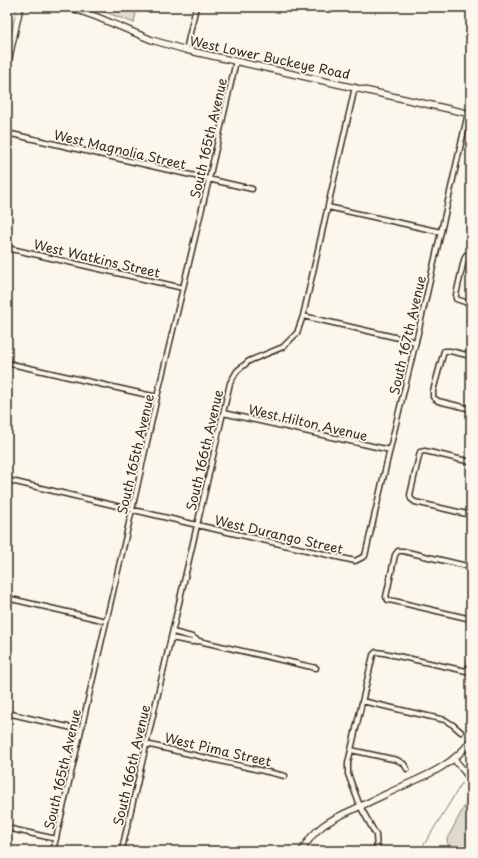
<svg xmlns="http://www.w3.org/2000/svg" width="478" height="858" viewBox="0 0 478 858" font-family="'Playpen Sans',sans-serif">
<rect width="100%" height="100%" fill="#fbf7ec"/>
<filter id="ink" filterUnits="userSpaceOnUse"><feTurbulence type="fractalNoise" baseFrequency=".025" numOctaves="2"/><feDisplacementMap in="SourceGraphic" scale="8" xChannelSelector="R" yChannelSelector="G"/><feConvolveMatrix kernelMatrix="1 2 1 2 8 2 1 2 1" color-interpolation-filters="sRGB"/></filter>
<g filter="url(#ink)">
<path fill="#dfd9ce" stroke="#8d8276" d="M92,7H137L134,23Z
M471,794V851C459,851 448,854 447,839Z"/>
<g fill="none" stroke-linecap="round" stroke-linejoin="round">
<path stroke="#85796d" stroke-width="1" d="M420,851L462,783"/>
<defs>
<path id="street" d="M186,50L196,7
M7,133L252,189
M328,207L441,232
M7,248L183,288
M471,254L466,255L464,260L456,295V299L471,304
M303,316L416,342
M471,356L450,351H444L433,391V397L438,401L471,409
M7,363L157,397
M223,413L390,450
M471,462L425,451L420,452L410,495L411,499L415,502L471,515
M7,480L197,525L355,561L365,556L393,436L418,333L468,113
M471,567L403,551H398L395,555L386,597L388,600L394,601L471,619
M7,598L106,621
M173,632L192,637L199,641L316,668
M171,638L192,642L199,641
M362,701L445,720L453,725L461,732
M7,713L81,730
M146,744L285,776
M351,750L397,760L404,764L407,769
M7,828L56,839
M53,851L132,510L157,397L209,179L236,61
M123,851L122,849L230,383L237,371L249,361L283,347L297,333L303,316L355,87
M377,851L376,835L360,806L348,774V763L373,655L376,652L384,653L466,671L469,667L471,660"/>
<path id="secondary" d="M69,7L97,17L152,40L186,50L471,114
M7,38L14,7
M7,67L20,7
M454,759L464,771L471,779
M302,851C316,824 335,818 361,806C375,799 389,793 403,786C428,775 456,763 471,740"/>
</defs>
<use href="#street" stroke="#3b2a1e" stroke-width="7"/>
<use href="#secondary" stroke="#3b2a1e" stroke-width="8"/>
<use href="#street" stroke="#fbf7ec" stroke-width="4"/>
<use href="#secondary" stroke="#fbf7ec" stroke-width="5.5"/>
</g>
</g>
<g text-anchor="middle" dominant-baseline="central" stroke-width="3.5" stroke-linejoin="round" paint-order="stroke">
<g font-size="13" fill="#3b2a1e" stroke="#fbf7ec">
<text transform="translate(270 57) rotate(12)">West Lower Buckeye Road</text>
<text transform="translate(208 138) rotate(-77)">South 165th Avenue</text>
<text transform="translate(120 149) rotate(13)">West Magnolia Street</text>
<text transform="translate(97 258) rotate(13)">West Watkins Street</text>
<text transform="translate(407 335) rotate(-77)">South 167th Avenue</text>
<text transform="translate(308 422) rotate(13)">West Hilton Avenue</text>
<text transform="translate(204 450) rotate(-77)">South 166th Avenue</text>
<text transform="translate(135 454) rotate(-77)">South 165th Avenue</text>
<text transform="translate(279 534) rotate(13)">West Durango Street</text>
<text transform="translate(218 749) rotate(13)">West Pima Street</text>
<text transform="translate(131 765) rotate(-77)">South 166th Avenue</text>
<text transform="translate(62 769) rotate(-77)">South 165th Avenue</text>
</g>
</g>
<rect width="478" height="858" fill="none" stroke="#fbf7ec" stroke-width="24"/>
<rect x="12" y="12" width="454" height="834" fill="none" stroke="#3b2a1e" stroke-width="1.5" filter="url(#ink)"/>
</svg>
